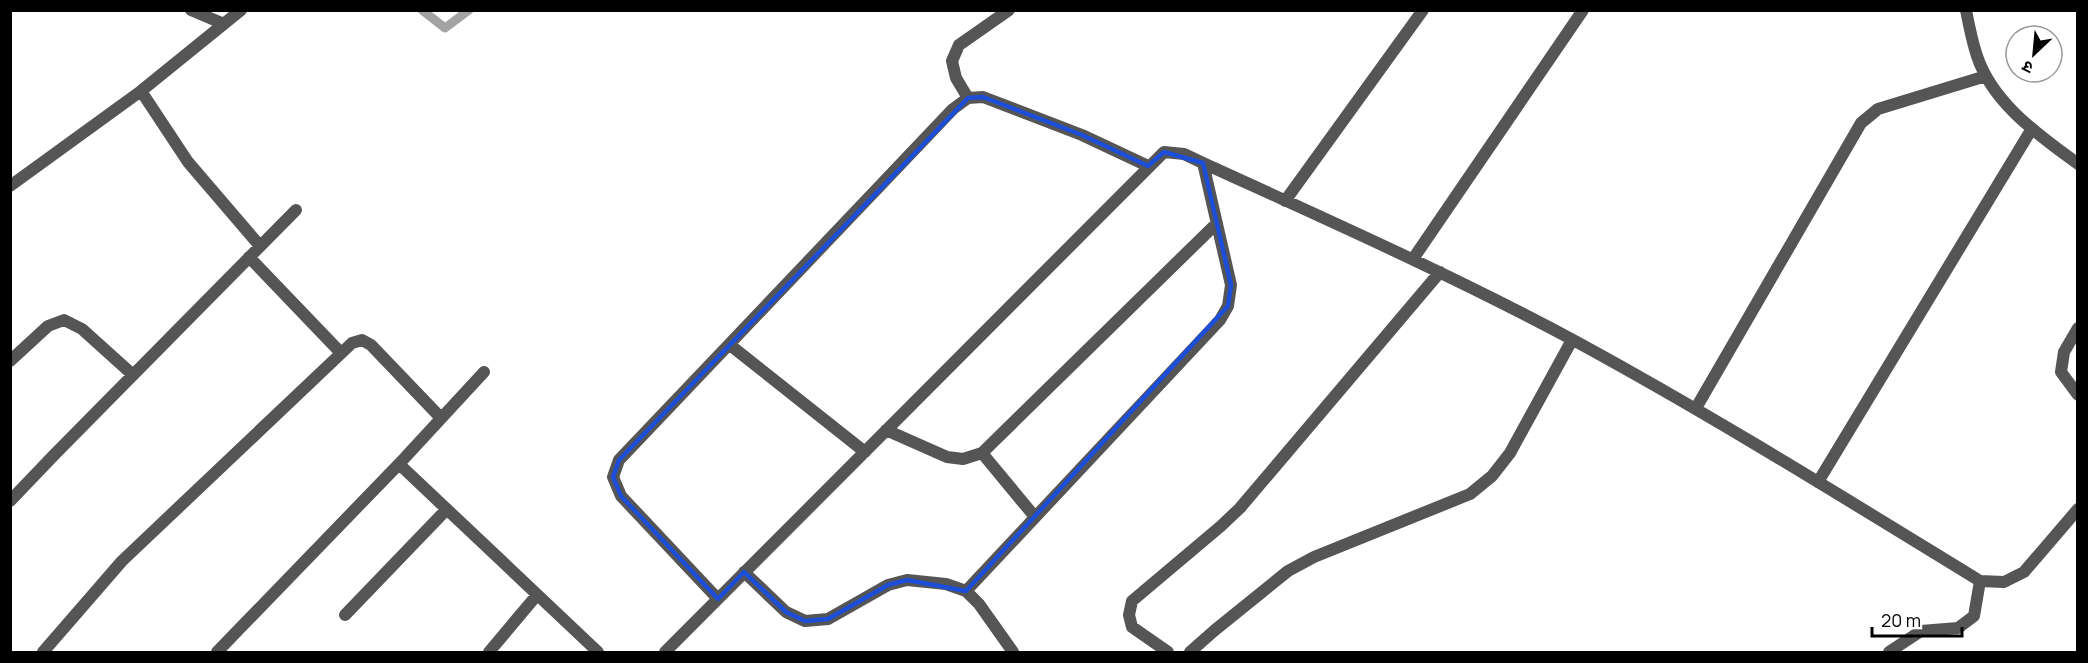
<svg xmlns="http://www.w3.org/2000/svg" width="2088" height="663" viewBox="0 0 2088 663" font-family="Manrope,'Noto Sans Devanagari',sans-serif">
<rect width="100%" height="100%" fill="#fff"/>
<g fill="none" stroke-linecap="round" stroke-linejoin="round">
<path stroke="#a3a3a3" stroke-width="9" d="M422,10L445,28L469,10"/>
<path stroke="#555" stroke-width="12" d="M191,10L224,24
M1966,10C1969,26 1972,41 1977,56C1993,104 2039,135 2078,164
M141,91L188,162L260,246
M968,98L956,78L952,61L959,45L1009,10
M10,186L141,91L241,10
M1285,201L1423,10
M249,257L341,353
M1413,259L1583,10
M2078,328L2064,352L2061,372L2078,395
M730,345L865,452
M10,361L48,326L64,320L82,329L133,375
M1696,408L1861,123L1878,109L1986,76
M886,430L947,457L963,459L982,453L1217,223
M982,453L1035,517
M399,464L598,652
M1818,482L2031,130
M10,501L55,454L296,210
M744,572L786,612L805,621L828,619L888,585L907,580L946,584L966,591L979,604L1013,652
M966,591L1220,320L1228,306L1231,285L1203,163
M718,599L621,496L613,477L619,460L953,109L968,98L983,97L1082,135L1148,166
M345,615L447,509
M43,652L122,561L352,343L362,340L371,345L441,418
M217,652L399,464L484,372
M489,652L537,595
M665,652L1164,152L1184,154L1203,163C1328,220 1454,276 1575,341C1713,416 1846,499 1980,581L2004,582L2024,572L2078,509
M1168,652L1132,627L1129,615L1132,601L1221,526L1240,508L1440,272
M1190,652L1215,630L1288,571L1314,557L1470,494L1492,476L1510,453L1572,340
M1889,652L1921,631L1958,628L1974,616L1980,581"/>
</g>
<path fill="none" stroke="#1d4ed8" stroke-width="4.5" stroke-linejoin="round" d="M983,97L1082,135L1148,166L1164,152L1203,163L1231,285L1228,306L966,591L907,580L888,585L828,619L805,621L786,612L744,572L718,599L621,496L613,477L619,460L968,98Z"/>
<rect width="2088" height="663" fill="none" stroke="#000000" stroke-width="24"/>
<g transform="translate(2034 54) rotate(206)"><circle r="28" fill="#ffffff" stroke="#999999" stroke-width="1.5"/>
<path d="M0-4.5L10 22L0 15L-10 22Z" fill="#000000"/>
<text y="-9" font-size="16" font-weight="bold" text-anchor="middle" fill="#000000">उ</text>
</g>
<path d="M1872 627v9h90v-9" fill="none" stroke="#000000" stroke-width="3"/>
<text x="1881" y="627" font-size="18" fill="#000000" stroke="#ffffff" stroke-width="4.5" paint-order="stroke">20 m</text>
</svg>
